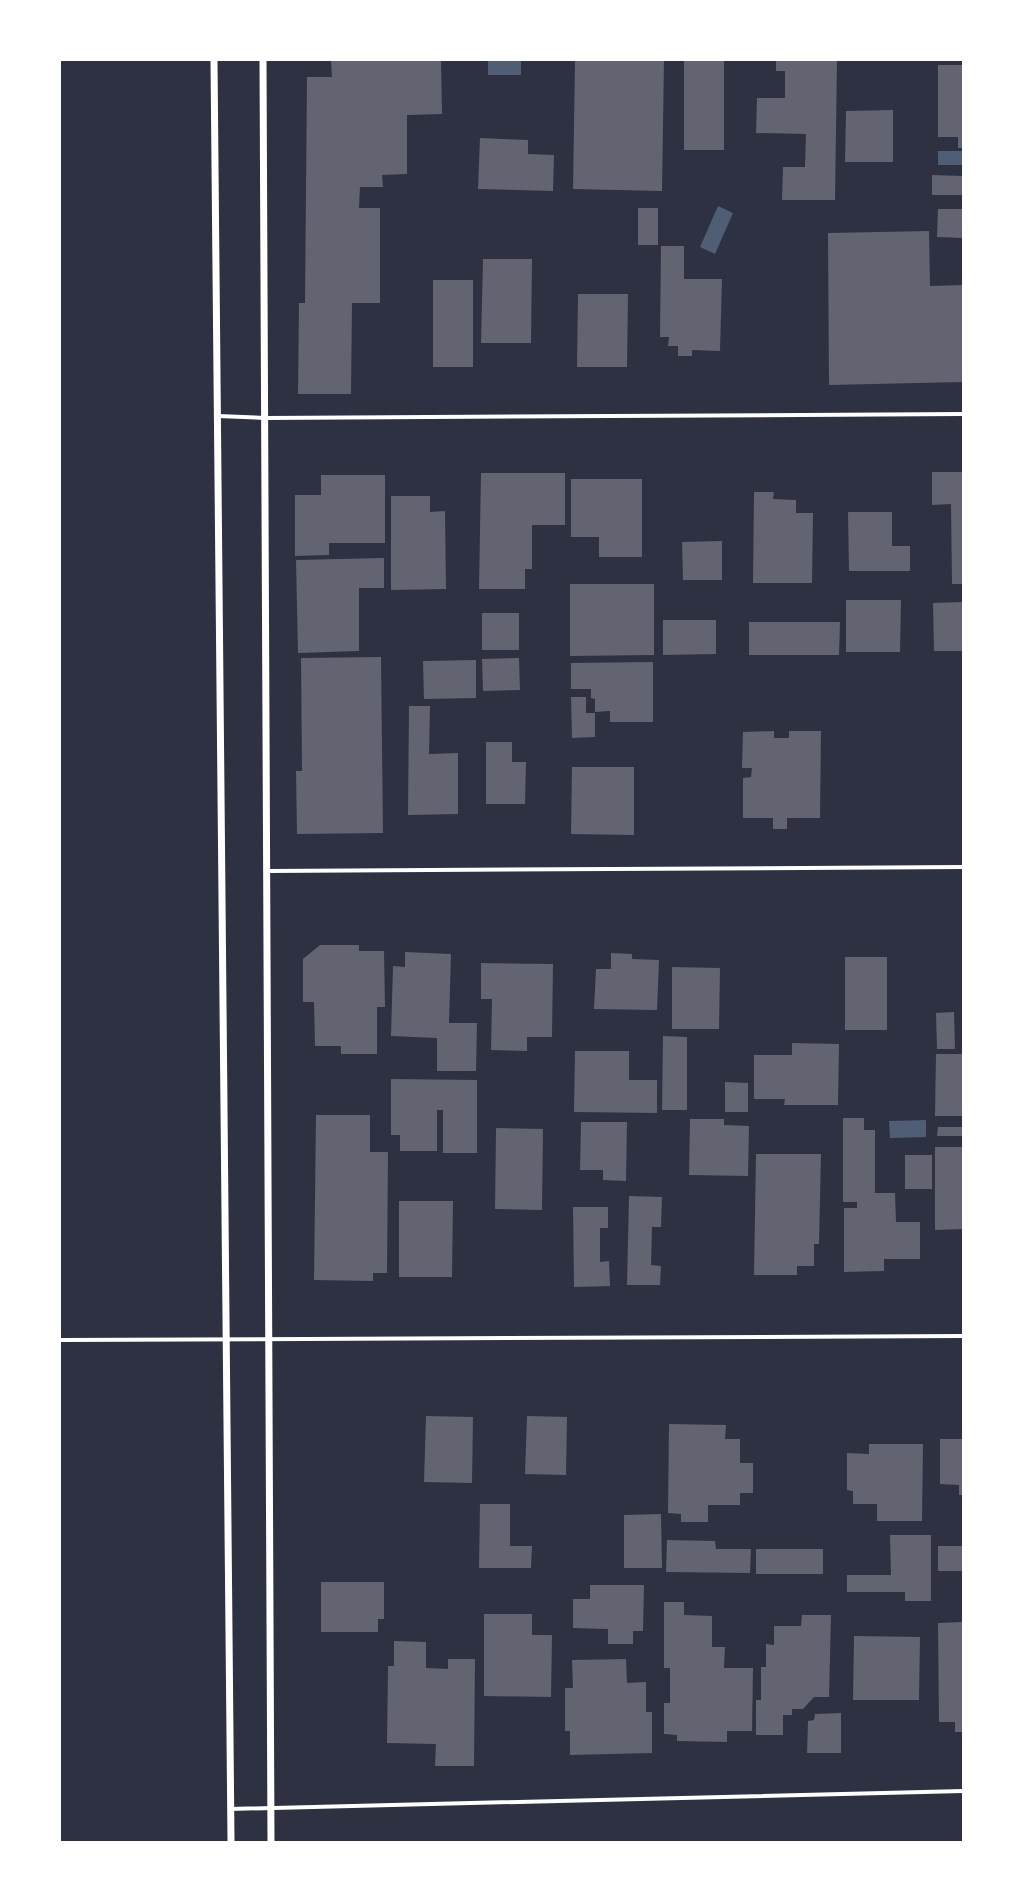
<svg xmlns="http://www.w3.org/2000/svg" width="1023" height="1902" viewBox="0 0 1023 1902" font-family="'Work Sans',sans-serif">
<rect width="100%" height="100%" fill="#2d3142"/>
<path fill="#4f5d75" d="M488,60H521V75H488Z
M938,151H963V165H938Z
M718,206L733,213L715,254L700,247Z
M926,1120V1137L890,1138L889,1121Z"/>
<path fill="#626471" d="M331,60H441L442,114L407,115V174L382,175L383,187H360L359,208H380V303H352L351,394H298L299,303H305L307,77H332Z
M575,60H664L662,191L573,189Z
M684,60H724V150H684Z
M776,60H837L835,200H782L783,167H805L806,134L756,133L757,98H785V71H776Z
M938,65H963V148H958V137H938Z
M893,110V162H845L846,111Z
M480,138L528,140V154L554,155L553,191L478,189Z
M932,175L963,176V195H932Z
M638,208H658V245H638Z
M938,209H963V238L937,237Z
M929,231L930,286L963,285V382L829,385L828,233Z
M661,246H684V279H722L720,351L692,350V356H678V346H668L669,337H660Z
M483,259H532L531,343H481Z
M433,280H473V367H433Z
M578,294H628L627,367H577Z
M932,472H963V584H952L951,504L932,505Z
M481,473H565V525H532V569H525V589H479Z
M321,475H385V543H329V555L295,556V495H321Z
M571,479H642V557H599V537H571Z
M754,492H774L773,499L796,500V513H813L812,583H753Z
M391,496H430V512L445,511L446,589L391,590Z
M848,512H892V546H910V571H849Z
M722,541V580H683L682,542Z
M384,558V588H359V651L298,653L296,560Z
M570,584H654V655L570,656Z
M846,600H901L900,652H846Z
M963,602V651H934L933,603Z
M482,613H519V650H482Z
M663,620H716V654L663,655Z
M749,622H840L839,655H749Z
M381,657L383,833L297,834L296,771H302L301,658Z
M519,658L520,690L483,691L482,659Z
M476,660V698L424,699L423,661Z
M653,662V722H610V711L595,712V699L591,698V689H571V663Z
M571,697H586V713H595V737L572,738Z
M409,706H430L429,754L458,753V814L408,815Z
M774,731V738H789V731H821L820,818H787V829H773V818H743V778L751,777L752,768H742L743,732Z
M486,742H512V762H526L525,804H486Z
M572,767H634V835L571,834Z
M320,945H359V951H384L385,1007H377V1054H341V1046H315L314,1002H303V959Z
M405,952L451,954L449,1023H477L476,1071H437V1038L391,1036L393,966L405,967Z
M611,953L632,954V959L659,960L657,1010L594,1009L596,969H611Z
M845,957H887V1030H845Z
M481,963L553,964L552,1037H527V1051L491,1050L492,999H481Z
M672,967L720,968L719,1029H672Z
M954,1012L955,1049H937L936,1013Z
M663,1036L687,1037V1110H662Z
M792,1043L839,1044L838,1105H784L785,1099H754V1055H792Z
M575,1051H629V1080H657V1113L574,1112Z
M936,1054H963V1116H935Z
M391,1079L477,1080V1153H443V1110H437V1151H400V1135H391Z
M725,1082L748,1083V1112H725Z
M316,1115H370V1152H388L387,1273H373V1281L314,1280Z
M843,1118H864V1130H875V1193H895L896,1222H920V1259H884V1271L844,1272V1208H857V1202H843Z
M690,1119H724V1125L749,1126L748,1176L689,1175Z
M581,1122H627L626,1181L603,1180V1170H580Z
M938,1127H963V1136H937Z
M496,1128L543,1129L542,1210L495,1209Z
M935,1147H963V1229L935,1230Z
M756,1154H821L819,1244H814V1266H797V1275H754Z
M905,1155H932V1189H905Z
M629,1196L662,1197L661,1227H652L651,1265L661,1266L660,1285H627Z
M399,1201H453L452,1277H399Z
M573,1207H608V1228H600V1262L609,1261L610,1286L574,1287Z
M426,1416L473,1417L472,1483L424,1482Z
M527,1416L567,1417L566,1475L525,1474Z
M669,1424L726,1425L725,1439H740V1463H753V1493H740V1505H708V1522H681V1514L668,1513Z
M940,1439H963V1495H959V1485L940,1484Z
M869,1444H923L922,1521H877V1504H853V1491L847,1490V1453L869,1454Z
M480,1504H510V1546H532L531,1568H479Z
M661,1514L662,1568H624V1515Z
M890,1535H931V1601H905V1592H847V1575H891Z
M667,1540L715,1541L716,1549H751L750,1573L666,1572Z
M938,1546H963V1571H938Z
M756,1549H823V1574H756Z
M321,1582H384V1619H378V1632H321Z
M590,1585H644L643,1631H633V1644H608V1629L573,1628V1599H590Z
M664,1602H684V1615L712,1616V1647H725L724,1668H753L752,1731H727V1742L677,1741V1735L664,1734V1703H670V1668H664Z
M484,1614H532V1635H552L551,1697L484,1696Z
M802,1615H831L829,1697H814L803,1709H792V1715H783V1735H756V1700H761V1667H766V1644L774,1645V1626H801Z
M963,1622V1732H955V1722H939L938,1623Z
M854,1636L920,1637L919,1700H853Z
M394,1641L426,1642V1668L448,1669V1659H475L474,1766H435L436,1744L387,1743L388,1666H394Z
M626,1659L627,1683L646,1682V1712H652V1753L570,1755V1731H565V1688H573L572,1660Z
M841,1713V1753H807L808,1721L814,1720L815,1714Z"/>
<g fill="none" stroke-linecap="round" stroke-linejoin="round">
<path stroke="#fff" stroke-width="4" d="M218,416L266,418L963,414
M267,871L963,867
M60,1340L963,1336
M230,1809L963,1791"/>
<path stroke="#fff" stroke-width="7" d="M214,60L231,1842
M263,60L271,1842"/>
</g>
<rect width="1023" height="1902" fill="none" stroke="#ffffff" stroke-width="122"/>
</svg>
